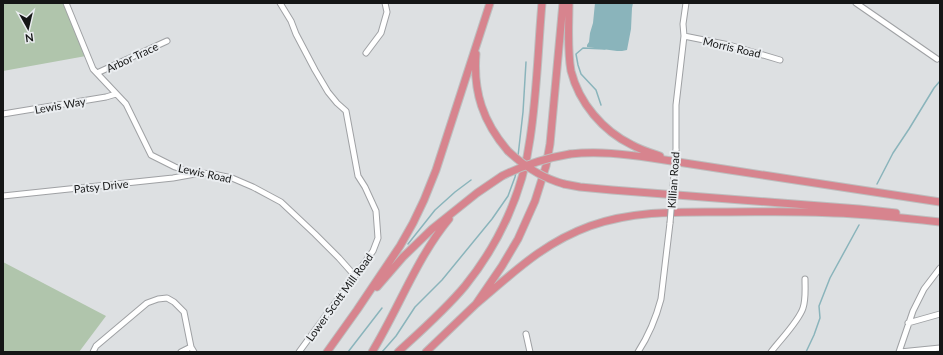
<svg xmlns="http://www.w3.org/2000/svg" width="943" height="355" viewBox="0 0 943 355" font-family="Lato,sans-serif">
<rect width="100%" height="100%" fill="#dde0e2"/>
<path fill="#b0c5ac" d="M3,3H65L86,56L3,71Z
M3,262L106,316L79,352H3Z"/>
<path fill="#8ab4bb" d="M595,3H633L632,8L631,29L627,50L622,51H617L587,47V45L589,42L590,33L593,23Z"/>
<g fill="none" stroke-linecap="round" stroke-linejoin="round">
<path stroke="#8ab4bb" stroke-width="1.5" d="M601,105L596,90L581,74L578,65L576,54L583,48L605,49
M518,156L523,112L526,62
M877,184L893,153L909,129L934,88L940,81
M408,244L435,210L455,192L471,180
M348,352L382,308
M382,352L396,336L415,307L442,280L492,219L508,196L515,177L516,172
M806,352L814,335L820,318L819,306L830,278L859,225"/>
<defs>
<path id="minor" d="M66,3L93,69L126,104L151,155L175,167L187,171L200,173L213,174L232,178L253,187L281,202L315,234L339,258L355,276
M280,3L291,21L296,34L315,70L328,92L337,103L346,111L358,176L365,187L376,211L378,238L373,251L299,352
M856,3L937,59
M684,36L729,45L780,60
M366,53L381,33L387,12L385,3
M97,73L167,41
M3,114L106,97L116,94
M676,150V105L684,36L683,24L686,3
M3,196L173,178L195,174
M908,323L940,314
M526,334L530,352
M93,352L96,346L147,303L158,299L167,298L174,302L184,312L191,347L194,352
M181,352L191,347
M638,352C649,335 656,318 661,299L670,223
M771,352C780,340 799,321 803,308C806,299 805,289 805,279
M899,352L913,311L924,289L940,268
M900,352L940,348"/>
<path id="highway" d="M569,3C569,25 567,49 571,71C579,103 603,131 632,145C641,150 651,153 660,156
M476,54C473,92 483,122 508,151
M570,154C598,151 624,154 652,158C678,162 704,166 730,170C800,181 870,191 940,202
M564,184L580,187L612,190L859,209L896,213
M377,287L403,257L432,229L477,193L502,176
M476,304C513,273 543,243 590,226C635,210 681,212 728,212C764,212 799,211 834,213C870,214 905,218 940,222
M327,352L357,310L400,246L413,223L424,200L436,170L490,3
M372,352C399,308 416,259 449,219
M398,352C421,331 445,310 465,286C499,244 523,192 530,139C537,94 538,48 542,3
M426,352L476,304L502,266L518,239L535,201L546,166L550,144L563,3"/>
</defs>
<use href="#minor" stroke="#9fa1a4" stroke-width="7"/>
<use href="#highway" stroke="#bdbebe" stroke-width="9"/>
<use href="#minor" stroke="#fff" stroke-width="5"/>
<use href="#highway" stroke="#d7848e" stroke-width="7"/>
<defs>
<path id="minor-bridge" d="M670,223L676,150"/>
<path id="highway-bridge" d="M508,151C524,166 542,178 564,184
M502,176C524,165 546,158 570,154"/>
</defs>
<use href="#minor-bridge" stroke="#9fa1a4" stroke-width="7" stroke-linecap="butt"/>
<use href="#highway-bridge" stroke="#bdbebe" stroke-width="9" stroke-linecap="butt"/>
<use href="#minor-bridge" stroke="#fff" stroke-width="5"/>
<use href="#highway-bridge" stroke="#d7848e" stroke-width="7"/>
</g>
<g text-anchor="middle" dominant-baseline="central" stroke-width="4" stroke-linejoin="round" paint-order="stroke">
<g font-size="11" fill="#151616" stroke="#eaedf0">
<text transform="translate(732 47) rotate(13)">Morris Road</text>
<text transform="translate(132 57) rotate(-25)">Arbor Trace</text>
<text transform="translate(60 105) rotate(-10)">Lewis Way</text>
<text transform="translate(205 173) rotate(12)">Lewis Road</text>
<text transform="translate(673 180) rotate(-86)">Killian Road</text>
<text transform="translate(101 186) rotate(-6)">Patsy Drive</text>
<text transform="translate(339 297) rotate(-54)">Lower Scott Mill Road</text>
</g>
</g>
<rect width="943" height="355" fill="none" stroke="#151616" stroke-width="8"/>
<g transform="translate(28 28) rotate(172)" stroke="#eaedf0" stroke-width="3" paint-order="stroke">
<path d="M0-3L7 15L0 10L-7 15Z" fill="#151616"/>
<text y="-6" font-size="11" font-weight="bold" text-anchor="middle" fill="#151616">N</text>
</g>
</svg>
